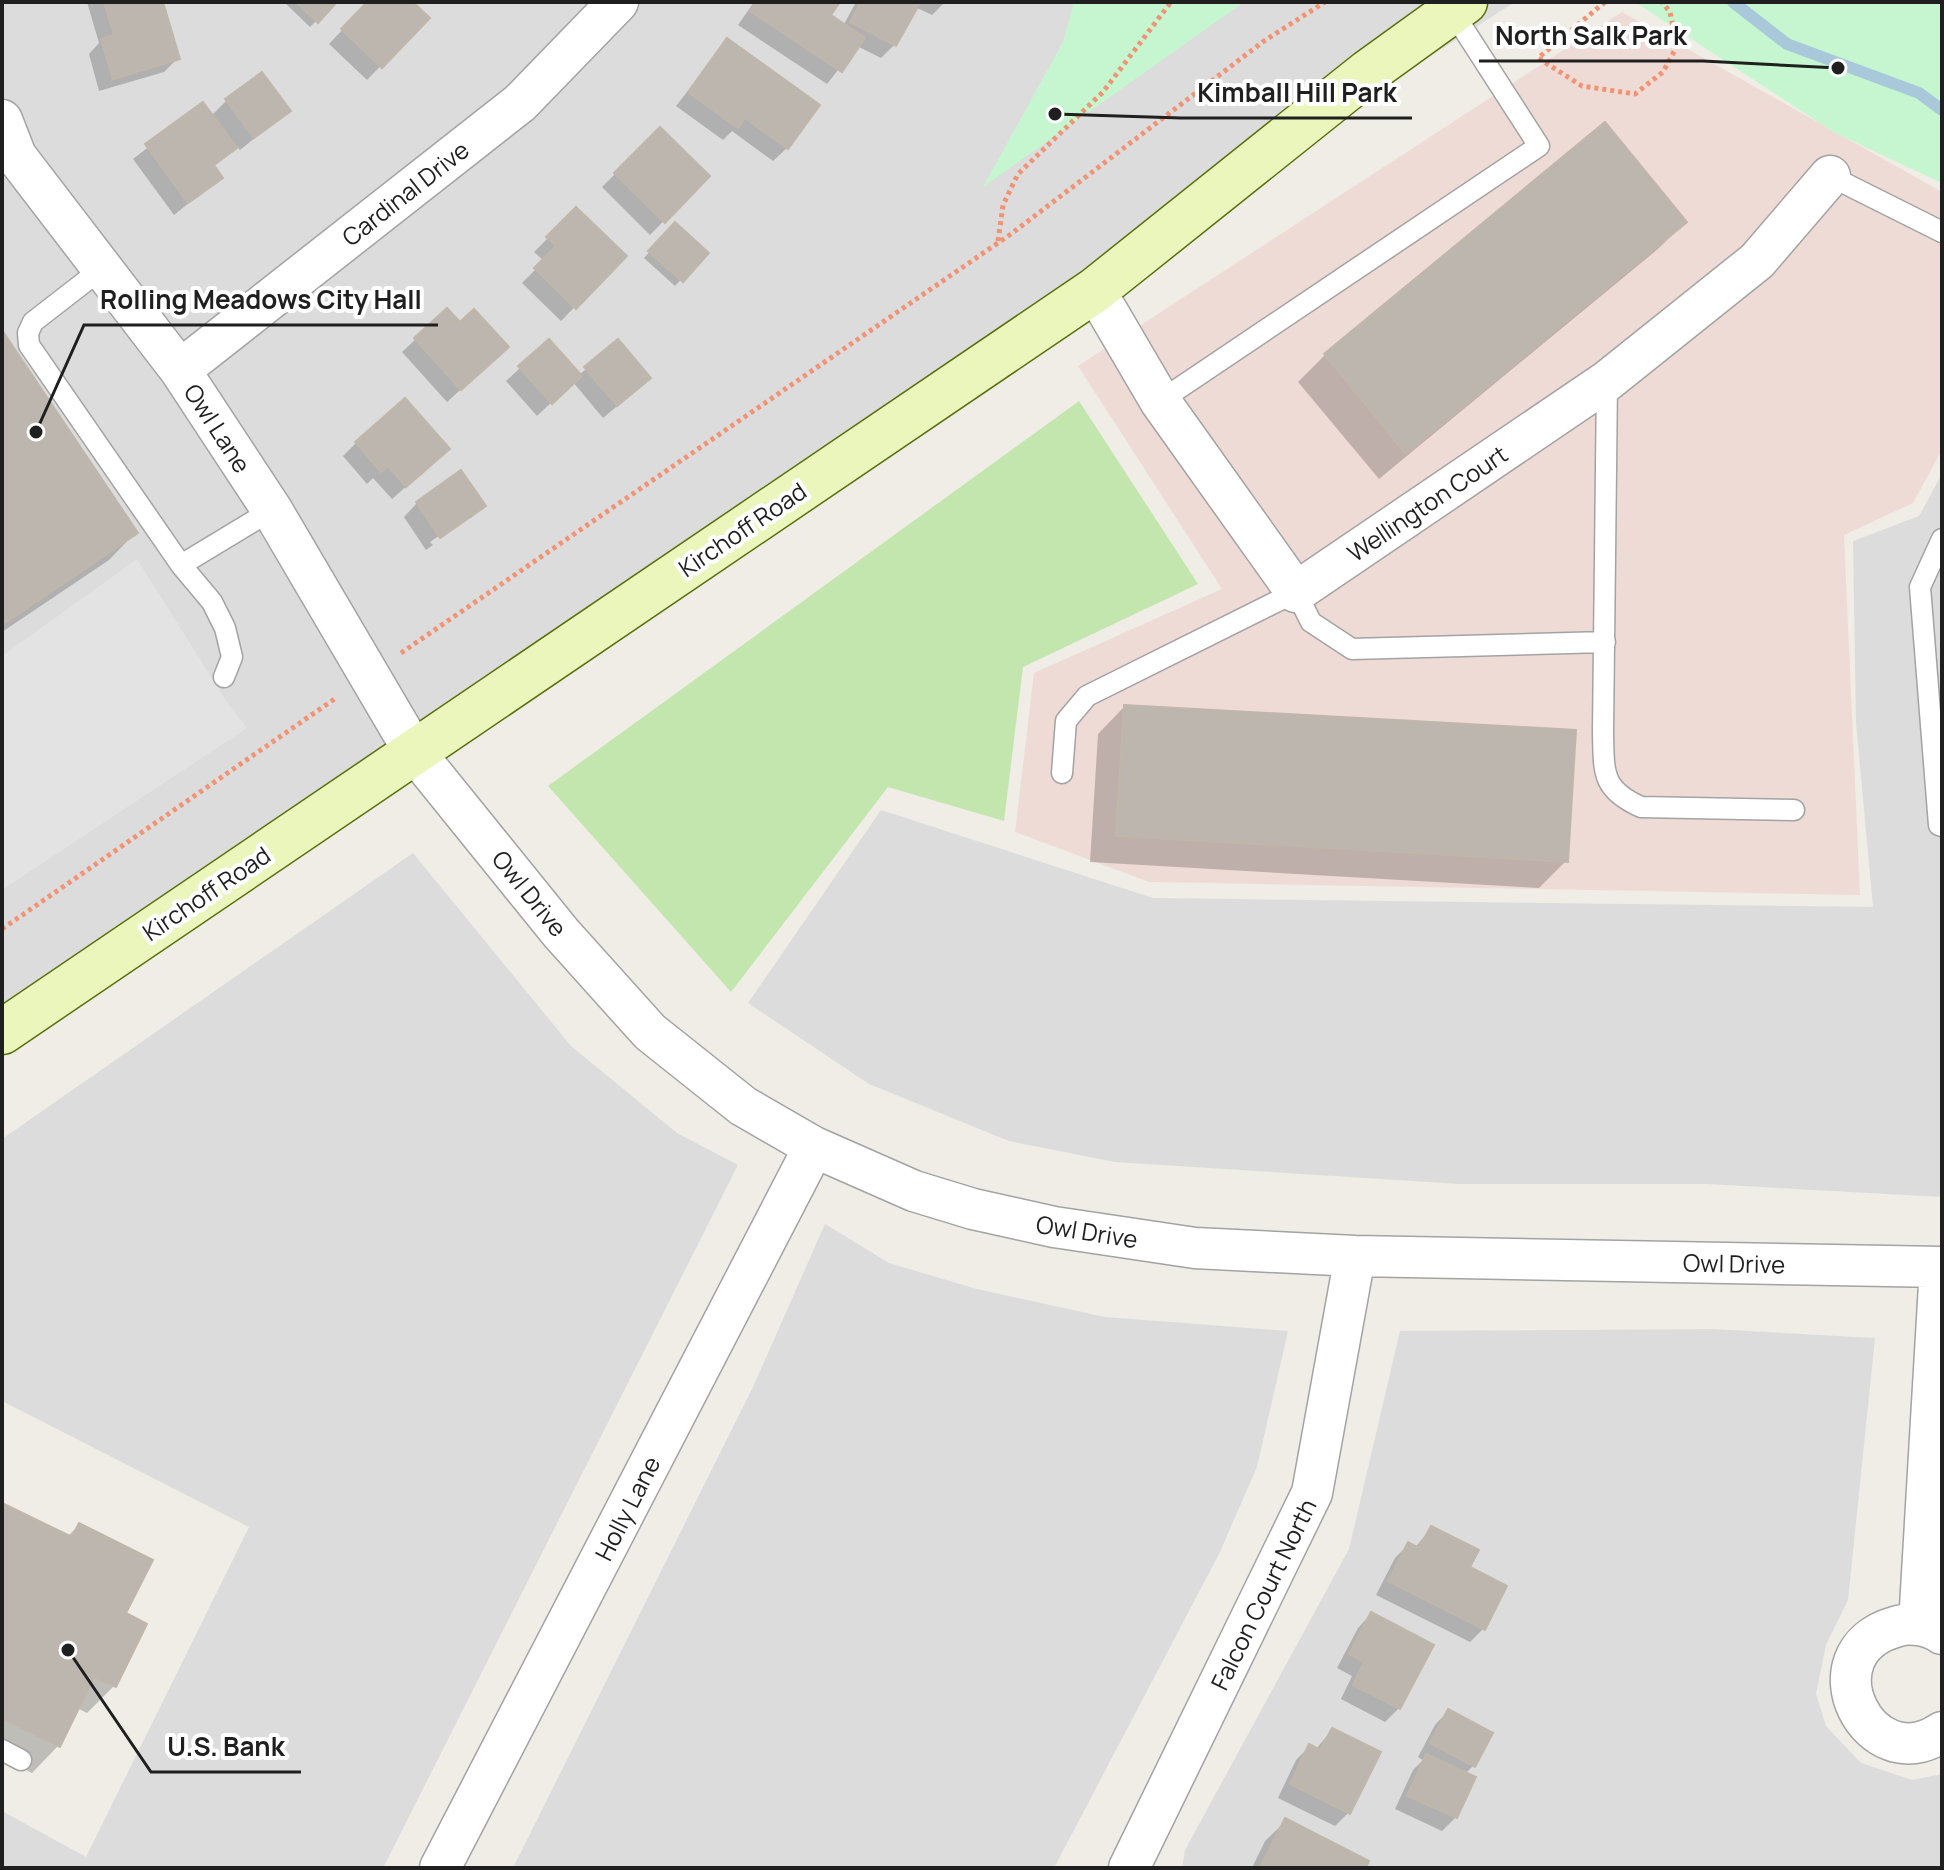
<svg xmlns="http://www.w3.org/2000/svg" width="1944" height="1870" viewBox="0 0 1944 1870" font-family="Manrope,sans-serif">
<rect width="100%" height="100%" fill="#efede6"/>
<path fill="#dddcdc" d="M2,2H1515L1077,282L2,1032Z
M1942,474V1197L1707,1184H1460L1115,1162L1009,1141L869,1084L748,1003L881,810L1153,898L1873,907L1856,723L1853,541L1919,516Z
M413,853L571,1046L677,1133L738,1165L383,1868H2V1811L86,1857L249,1527L2,1401V1139Z
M825,1224L889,1263L977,1289L1105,1317L1288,1331L1257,1467L1219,1554L1054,1868H513L753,1387Z
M1711,1329L1875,1338L1848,1600L1826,1645L1816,1694L1826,1726L1861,1763L1912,1780L1942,1774V1868H1182L1185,1850L1349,1549L1400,1331Z"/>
<path fill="#efdbd6" d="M1622,12L1942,192V450L1913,503L1844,535L1860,895L1149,882L1015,832L1034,673L1222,589L1078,366Z"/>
<path fill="#c3e6af" d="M1079,401L1198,584L1023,667L1004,821L888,787L731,992L548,786Z"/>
<path fill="#c6f6d0" d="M1074,2H1244L983,187L1063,42Z
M1635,2H1942V183L1835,133Z"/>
<path fill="#e3e3e3" d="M137,559L227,702L247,728L2,890V656Z"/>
<path fill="#0003" d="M87,2H161L178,58L164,72L99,91L89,54L99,43Z
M284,2H335L310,27Z
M369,2H410L427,18L367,80L329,44Z
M754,2H838L829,16L843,26L856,2H945L932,15L915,7L894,45L881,58L857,46L827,84L738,25Z
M728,40L787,148L773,161L732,131L723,140L676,106Z
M226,101L288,111L240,150L237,146L213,167L221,177L174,215L133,159L203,105L211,116Z
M660,129L708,176L650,235L602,187Z
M576,210L624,256L561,321L522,283L544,261L534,252Z
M1685,222L1658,249L1379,479L1298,382L1325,355Z
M675,224L706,253L675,286L644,258Z
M459,325L493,360L447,402L402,352L416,339Z
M2,334L135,533L109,560L2,632Z
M549,341L579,375L586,369L635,391L603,418L573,382L537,416L506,381Z
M356,443L434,462L392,499L373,478L367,484L343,456Z
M417,503L483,506L471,518V514L430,542L433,545L426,550L404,517Z
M1124,707L1566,861L1539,888L1090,862L1098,734Z
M2,1504L67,1537L79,1525L123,1614L114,1686L87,1713L77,1708L58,1746L32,1773L2,1758Z
M1431,1528L1468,1568L1483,1629L1470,1642L1376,1595L1395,1558L1408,1545L1415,1548Z
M1371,1614L1399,1708L1385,1722L1341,1699L1352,1676L1337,1668L1358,1628Z
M1448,1711L1473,1766L1465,1774L1456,1817L1442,1831L1395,1809L1413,1770L1423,1760L1418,1757L1435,1725Z
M1332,1730L1348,1813L1335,1826L1278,1798L1296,1760L1310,1746L1316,1749Z
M1286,1821L1363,1868H1252L1265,1841Z"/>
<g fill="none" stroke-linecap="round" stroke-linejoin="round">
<path stroke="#a9c8da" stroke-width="12" d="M1733,2L1787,44L1919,93L1942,110"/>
</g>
<path fill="#bcb6af" stroke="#c0b6a9" stroke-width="2" d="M104,2H163L180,59L113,79L101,39L114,35Z
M296,2H337L318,23Z
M367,2H413L430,18L382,68L341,29Z
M757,2H840L831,15L865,38L842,72L750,11Z
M861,2H913L919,5L896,46L850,22Z
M727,38L820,105L788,149L745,118L738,128L688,92Z
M262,72L291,111L254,138L225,99Z
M203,102L237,148L214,165L223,178L188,203L145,144Z
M1605,122L1687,222L1406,454L1324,354Z
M660,127L710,176L665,223L614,173Z
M576,207L627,256L576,309L534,268L556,246L546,237Z
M675,222L709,253L683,282L648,251Z
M447,308L460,322L474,309L509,347L461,390L414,338Z
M2,330L138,533L2,625Z
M549,339L582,376L552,404L518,366Z
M618,339L651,378L617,406L584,367Z
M405,398L450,449L406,487L388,466L381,472L355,442Z
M461,470L486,506L440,538L416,502Z
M1124,705L1576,730L1568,862L1116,836Z
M2,1503L72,1537L79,1523L153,1560L126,1613L147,1624L116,1687L94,1677L60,1747L2,1718Z
M1431,1526L1479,1550L1470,1567L1507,1586L1485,1630L1388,1581L1408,1542L1419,1548Z
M1371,1612L1434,1645L1400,1709L1353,1685L1364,1662L1349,1654Z
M1448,1709L1493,1733L1475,1767L1430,1743Z
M1332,1728L1381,1752L1350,1814L1290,1784L1309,1744L1320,1750Z
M1426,1754L1476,1777L1457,1818L1407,1796Z
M1285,1818L1369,1861L1366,1868H1260Z"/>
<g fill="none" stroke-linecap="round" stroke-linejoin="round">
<defs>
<path id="lane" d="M1830,176L1942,232
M104,267L33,322L28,333L29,345L181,565L212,602L225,628L232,657L224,677
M1607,381L1603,732C1604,772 1601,789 1641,807L1794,810
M1160,401L1539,146L1452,11
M1942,539L1920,587L1939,825L1942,826
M181,565L272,510
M1062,773L1066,721L1087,696L1296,592L1311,622L1352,649L1605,642
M2,1750L21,1760"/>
<path id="street" d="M2,120L16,156L180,370L272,510L413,750L561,933L650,1032L743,1106L814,1147L914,1191L973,1209L1054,1227L1195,1248L1355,1256L1942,1267
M1095,290L1160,401L1296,592L1607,381L1757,261L1830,176
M180,370L520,103L618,2
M1919,1625L1940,1267
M1942,1634C1929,1625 1910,1622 1895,1627C1805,1653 1869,1782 1942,1732
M440,1868L814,1147
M1129,1868L1312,1493L1355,1256"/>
<path id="secondary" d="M2,1032L1095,290L1368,72L1465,2"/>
</defs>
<use href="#lane" stroke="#a3a3a3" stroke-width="23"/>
<use href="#street" stroke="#a3a3a3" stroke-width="43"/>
<use href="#secondary" stroke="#58700c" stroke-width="47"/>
<path stroke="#f19375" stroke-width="5" stroke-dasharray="4 4" stroke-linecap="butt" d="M1605,2L1538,58L1582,86L1635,94L1663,72L1677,46L1670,12L1662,2
M998,241L1003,205L1018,174L1103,92L1171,2
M401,653L1011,234L1264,41L1325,2
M2,929L336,698"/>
<use href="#lane" stroke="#fff" stroke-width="20"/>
<use href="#street" stroke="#fff" stroke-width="40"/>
<use href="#secondary" stroke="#ebf6bd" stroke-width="44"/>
</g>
<g text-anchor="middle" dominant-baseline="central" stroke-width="8" stroke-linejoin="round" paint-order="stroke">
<g font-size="24" fill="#1f1f1f" stroke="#fff">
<text transform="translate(405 193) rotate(-38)">Cardinal Drive</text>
<text transform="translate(218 428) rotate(57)">Owl Lane</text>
<text transform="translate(1427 503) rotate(-34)">Wellington Court</text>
<text transform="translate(742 529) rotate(-34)">Kirchoff Road</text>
<text transform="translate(206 893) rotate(-34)">Kirchoff Road</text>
<text transform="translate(530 893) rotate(51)">Owl Drive</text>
<text transform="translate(1087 1231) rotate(9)">Owl Drive</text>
<text transform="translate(1734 1263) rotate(1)">Owl Drive</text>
<text transform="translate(627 1508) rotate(-63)">Holly Lane</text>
<text transform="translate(1263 1594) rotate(-64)">Falcon Court North</text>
</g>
</g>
<path fill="none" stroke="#1f1f1f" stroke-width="3" d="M1838 68L1703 61H1479M1055 114L1181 118H1412M36 432L84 325H438M68 1650L151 1772H301"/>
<g fill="#1f1f1f" stroke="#fff" stroke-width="3">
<circle cx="1838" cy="68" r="8"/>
<circle cx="1055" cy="114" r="8"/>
<circle cx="36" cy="432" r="8"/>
<circle cx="68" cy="1650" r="8"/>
</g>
<g font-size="26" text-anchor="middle" font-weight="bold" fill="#1f1f1f" stroke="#fff" stroke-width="8" stroke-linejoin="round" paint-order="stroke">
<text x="1591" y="45">North Salk Park</text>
<text x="1297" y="102">Kimball Hill Park</text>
<text x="261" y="309">Rolling Meadows City Hall</text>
<text x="226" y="1756">U.S. Bank</text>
</g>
<rect width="1944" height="1870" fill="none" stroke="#1f1f1f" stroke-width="8"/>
</svg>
